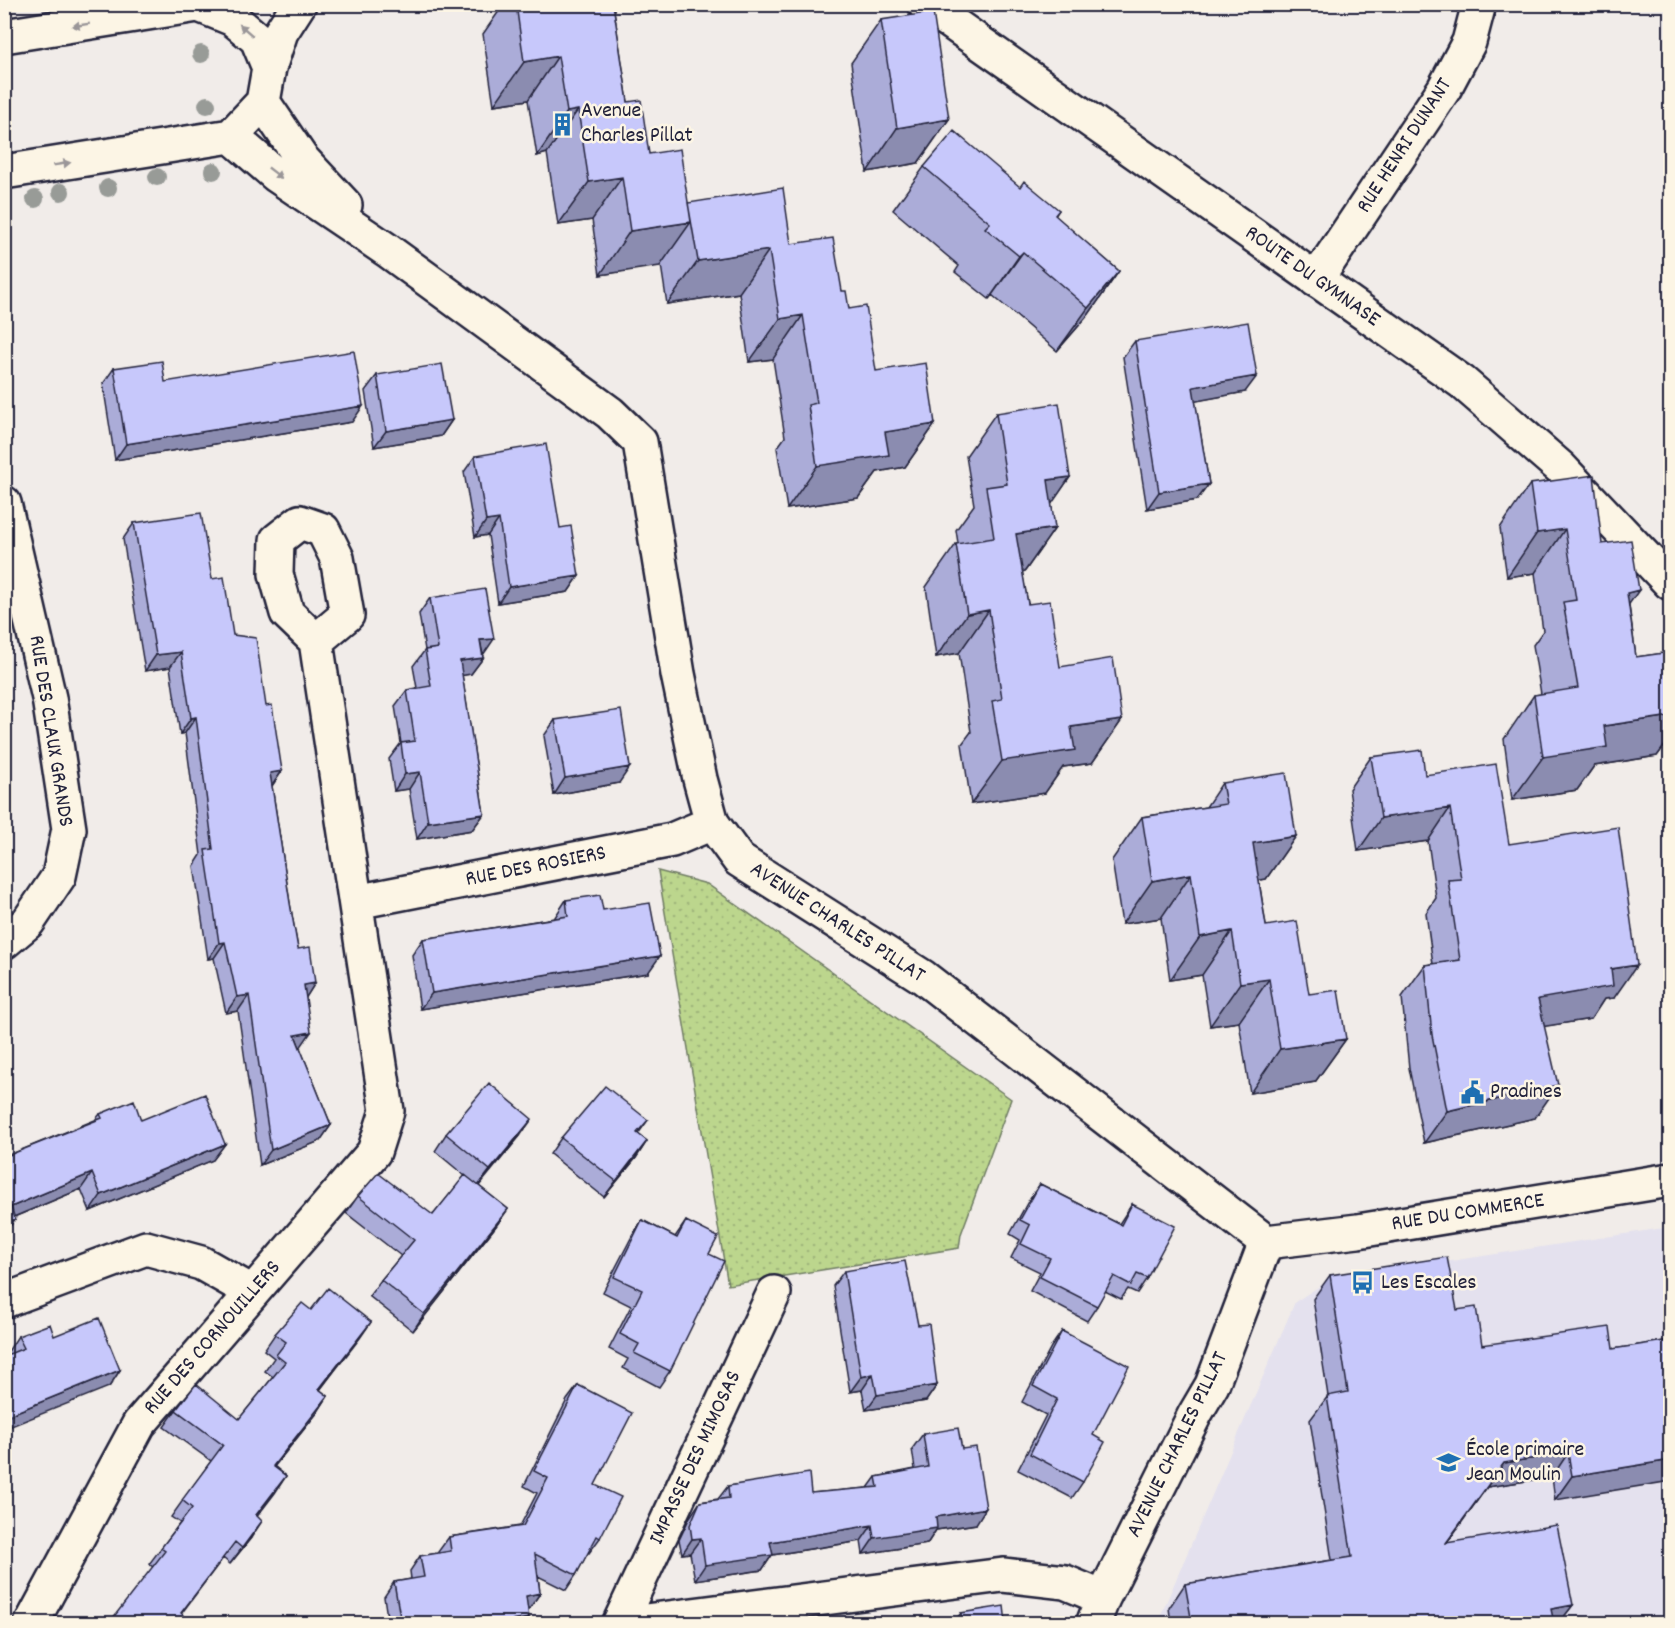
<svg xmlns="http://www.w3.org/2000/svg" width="1675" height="1628" viewBox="0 0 1675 1628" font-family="Dekko,sans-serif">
<defs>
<pattern id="grass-dots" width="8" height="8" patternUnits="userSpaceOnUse" patternTransform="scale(1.5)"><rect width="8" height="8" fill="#bcd68d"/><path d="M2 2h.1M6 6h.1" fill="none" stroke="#a1b77b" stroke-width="1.8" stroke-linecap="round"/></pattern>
</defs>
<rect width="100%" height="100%" fill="#f1ece9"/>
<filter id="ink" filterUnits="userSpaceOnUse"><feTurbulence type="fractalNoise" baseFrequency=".0167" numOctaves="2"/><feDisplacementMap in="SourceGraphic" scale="12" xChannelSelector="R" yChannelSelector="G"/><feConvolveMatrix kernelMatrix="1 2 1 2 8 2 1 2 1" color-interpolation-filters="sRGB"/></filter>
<g filter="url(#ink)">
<path fill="#e4e1ee" d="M1670,1227V1623L1157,1624L1295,1302L1329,1280Z"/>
<path fill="url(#grass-dots)" stroke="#6f7c64" stroke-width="1.5" d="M658,871L707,884L1011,1099L961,1234L959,1248L728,1285Z"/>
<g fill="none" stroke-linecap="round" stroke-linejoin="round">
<defs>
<path id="street" d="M1316,280L1444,89L1469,42L1479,4
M356,902L672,840L712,823
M4,1301L146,1248L201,1263L252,1292
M31,1624L139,1424L374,1152L387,1111L316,641L347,615L337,558L323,530L300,522L277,540L276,574L287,613L316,641
M619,1624L774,1293
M622,1624L1003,1575L1065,1582L1103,1598
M1093,1624L1103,1598L1195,1414L1212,1385L1266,1242"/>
<path id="secondary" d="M925,4L1462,382L1561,468L1670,583
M4,36L204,4
M269,68L281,32L299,4
M263,102L301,158L345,205
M231,136L276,175L387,250L610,413L640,442L678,674L700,779L712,823L739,860L923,977L1266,1242L1358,1231L1670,1180
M4,172L231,136L263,102L269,68L257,39L233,19L201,6
M4,503L49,698L69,829L59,876L28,922L4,942"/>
</defs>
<use href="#street" stroke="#22223b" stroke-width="38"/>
<use href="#secondary" stroke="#22223b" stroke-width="38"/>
<use href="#street" stroke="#fcf5e5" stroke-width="33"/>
<use href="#secondary" stroke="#fcf5e5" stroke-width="33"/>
</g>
<g fill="#989b97">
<circle cx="201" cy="54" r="9"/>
<circle cx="207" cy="105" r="9"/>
<circle cx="213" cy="171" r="9"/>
<circle cx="157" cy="177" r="9"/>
<circle cx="108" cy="188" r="9"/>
<circle cx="61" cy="192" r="9"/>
<circle cx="35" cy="199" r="9"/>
</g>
<path fill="#abacd8" stroke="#22223b" stroke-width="1.5" d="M504,4H613L628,102L649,154L688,203L791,244L842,291L876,371L935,424L905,467L877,472L858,498L787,509L777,448L785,437L773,359L749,362L739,293L667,304L661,265L600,275L592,220L558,225L547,153L537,156L528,100L494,105L483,34Z
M881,20L949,119L918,163L867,172L851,63Z
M924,167L1020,187L1059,210L1055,216L1119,271L1089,314L1057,351L992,295L989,299L955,272L959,266L893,210Z
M1135,341L1245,392L1195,401L1209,484L1197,500L1147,509L1123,357Z
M114,368L165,382L352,422L115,460L103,384Z
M377,375L452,420L441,436L374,447L365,391Z
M996,413L1070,477L1051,504L1055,528L1025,571L1022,572L1028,604L1060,667L1122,720L1092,763L1063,767L1045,793L971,804L962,744L971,732L959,653L936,657L926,587L956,544L958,543L956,530L974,505L966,456Z
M475,456L560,528L579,576L568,592L498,603L488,535L475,537L464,472Z
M1530,484L1602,544L1629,605L1636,657L1671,652V737L1657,756L1594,766L1577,790L1512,800L1504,739L1534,695L1541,694L1533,645L1543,631L1535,573L1507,577L1500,528Z
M134,523L212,579L233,635L266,706L282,771L272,786L290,903L298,949L315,983L306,997L300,1048L331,1125L320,1141L260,1165L238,1011L226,1013L214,958L208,959L194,866L201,855L185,733L180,734L170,667L145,671L123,539Z
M430,598L482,655L483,658L471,674L462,675L484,814L472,830L417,839L409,789L394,791L389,759L401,743L395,706L407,690L417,688L413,666L425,650L419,614Z
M555,720L619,783L554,795L544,736Z
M1371,757L1425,775L1509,844L1614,998L1604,999L1591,1019L1544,1026L1535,1118L1424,1143L1409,1068L1402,997L1425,965L1433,964L1426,913L1436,898L1428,841L1358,851L1349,789Z
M1222,783L1296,836L1266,879L1259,880L1266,926L1309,994L1346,1039L1315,1082L1250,1093L1239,1022L1210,1026L1202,975L1170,980L1161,918L1122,924L1112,860L1142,817L1206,807Z
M566,900L648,973L420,1009L412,955L423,939L555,918V917Z
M100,1114L141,1120L225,1144L213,1160L90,1211L81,1189L14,1217L15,1219L4,1235V1157L95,1120Z
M648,1120L638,1134L647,1141L636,1158L604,1197L550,1154L561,1138Z
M446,1134L520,1136L479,1186L508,1209L496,1226L413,1331L369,1296L381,1280L401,1256L346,1213L358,1196L433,1215L465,1176L435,1151Z
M1040,1184L1119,1224L1132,1204L1147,1278L1137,1293L1128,1289L1121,1299L1105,1291L1097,1306L1087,1321L1030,1291L1040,1272L1011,1258L1020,1240L1010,1234L1030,1198Z
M642,1220L675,1237L686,1221L709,1254L670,1371L659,1387L623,1368L628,1359L609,1349L631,1306L603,1292L632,1236Z
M844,1271L918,1325L937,1385L926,1401L866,1410L862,1390L850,1392L833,1286Z
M1330,1275L1457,1310L1482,1345L1613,1349L1671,1340L1555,1500L1552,1477L1487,1487L1447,1543L1573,1605L1559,1623H1171L1169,1608L1185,1584L1332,1560L1310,1420L1328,1396L1313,1299Z
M311,1310L371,1322L320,1390L328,1396L317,1413L274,1466L286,1476L257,1516L251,1538L230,1564L223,1558L181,1614L177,1623L153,1567L149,1564L180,1523L171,1517L211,1461L164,1427L176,1410L239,1419L273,1377L265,1371L274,1358L264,1350L275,1334Z
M1062,1331L1093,1435L1083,1482L1072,1498L1018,1470L1046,1415L1022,1402L1051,1347Z
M18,1336H54L120,1370L109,1387L8,1355L7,1353Z
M578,1385L595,1485L600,1538L589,1553L588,1552L576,1575L566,1590L538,1576L540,1593L530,1608L527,1609L529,1618L525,1623H388L384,1597L394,1582L411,1579L410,1571L420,1556L438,1553V1552L449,1537L520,1526L537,1493L524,1486L567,1400Z
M923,1434L962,1449L976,1524L936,1530L927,1544L863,1554L861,1541L772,1555L762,1570L695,1580L690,1553L682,1554L679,1540L690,1517L700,1502L718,1499L728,1486L811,1493L868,1488L876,1477L915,1469L912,1449Z
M961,1613L1006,1623H953Z"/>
<path fill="#8b8cb0" stroke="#22223b" stroke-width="1.5" d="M558,56L528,100L494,105L524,62Z
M578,110L547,153L537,156L567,112Z
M949,119L918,163L867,172L897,128Z
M622,177L592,220L558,225L589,182Z
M691,222L660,266L600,275L630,231Z
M769,250L739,293L667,304L698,261Z
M1023,252L992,295L989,299L1019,256Z
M1119,271L1089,314L1057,351L1088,308Z
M803,315L773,359L749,362L780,319Z
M1257,376L1245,392L1181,404L1193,387Z
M363,406L352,422L115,460L126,444Z
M452,420L441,436L374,447L386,431Z
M935,424L905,467L877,472L858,498L787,509L817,466L885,432Z
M1070,477L1040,521L1048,480Z
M1209,484L1197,500L1147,509L1159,492Z
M499,519L488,535L475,537L486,521Z
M1055,528L1025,571L986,577L1016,534Z
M1565,529L1535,573L1507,577L1537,533Z
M579,576L568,592L498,603L509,587Z
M1639,590L1608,634L1627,593Z
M989,610L959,653L936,657L967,614Z
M494,639L483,655L480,640Z
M181,652L170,667L145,671L156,655Z
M483,658L471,674L448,678L460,661Z
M1671,716V737L1657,756L1594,766L1577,790L1512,800L1543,757L1604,726Z
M196,717L185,733L180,734L191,718Z
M1122,720L1092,763L1063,767L1045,793L971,804L1002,761L1071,727Z
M630,767L619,783L554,795L565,778Z
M282,771L271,787L270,773Z
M420,772L409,789L394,791L405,774Z
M1450,808L1428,841L1358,851L1381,818Z
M484,814L472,830L417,839L428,822Z
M1296,836L1266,879L1223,887L1253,843Z
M1191,874L1161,918L1122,924L1152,881Z
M1232,931L1202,975L1170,980L1200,937Z
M225,942L214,958L208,959L219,943Z
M660,956L648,973L420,1009L432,993Z
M1637,965L1614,998L1604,999L1591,1019L1515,1031L1538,999L1611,969Z
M1269,979L1239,1022L1210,1026L1240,983Z
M315,983L305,999L304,985Z
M249,995L238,1011L226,1013L237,997Z
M311,1032L300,1048L295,1035Z
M1346,1039L1315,1082L1250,1093L1280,1049Z
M1558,1085L1535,1118L1424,1143L1447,1111Z
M532,1119L520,1136L478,1186L490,1170Z
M331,1125L320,1141L260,1165L271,1150Z
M647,1141L636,1158L604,1197L616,1181Z
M225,1144L213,1160L90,1211L101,1195Z
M92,1173L81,1189L4,1221L11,1207Z
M508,1209L496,1226L413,1331L424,1314Z
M15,1219L4,1235V1224Z
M371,1322L360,1338L308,1405L319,1389Z
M120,1370L109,1387L4,1429V1417Z
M873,1374L862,1390L850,1392L861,1377Z
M937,1385L926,1401L866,1410L877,1395Z
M328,1396L317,1413L262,1482L273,1466Z
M1568,1453L1552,1477L1487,1487L1429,1567L1504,1463Z
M1671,1460V1481L1555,1500L1572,1476Z
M286,1476L275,1493L245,1532L256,1515Z
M986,1508L976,1524L936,1530L927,1544L863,1554L874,1538L936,1517Z
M262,1521L251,1538L230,1564L242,1548Z
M872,1525L861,1541L772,1555L762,1570L695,1580L705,1565L770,1542Z
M701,1538L690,1553L682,1554L692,1539Z
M540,1593L530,1608L515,1611L526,1596Z
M1573,1605L1559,1623H1541L1551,1609Z
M529,1618L525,1623H498Z"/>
<path fill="#c7c8fb" stroke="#22223b" stroke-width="1.5" d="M516,4H613L628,102L641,100L649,154L680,149L691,222L630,231L622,177L589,182L578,110L567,112L558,56L524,62Z
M933,12L949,119L897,128L881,20Z
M954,131L1020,187L1024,181L1059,210L1055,215L1119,271L1088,308L1023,252L1019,256L985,228L990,223L924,167Z
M783,188L791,244L833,238L842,291H846L849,309L866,306L876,371L926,363L935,424L885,432L889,455L817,466L808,405L817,403L803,315L780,319L769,250L698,261L688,203Z
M1248,322L1257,376L1193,387L1209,484L1159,492L1135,341Z
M354,351L363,406L126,444L114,368L162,361L165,382Z
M442,364L452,420L386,431L377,375Z
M1059,403L1070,477L1048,480L1055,528L1016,534L1028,604L1050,601L1060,667L1113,658L1122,720L1071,727L1075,750L1002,761L992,701L1002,699L989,610L967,614L956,544L994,538L986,487L1007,484L996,413Z
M546,444L560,528L571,526L579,576L509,587L499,519L486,521L475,456Z
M1594,475L1602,544L1631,540L1639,590L1627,593L1636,657L1671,652V716L1604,726L1607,747L1543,757L1534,695L1578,688L1563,602L1576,600L1565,529L1537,533L1530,484Z
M201,513L212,579L224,577L233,635L256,638L266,706L272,705L282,771L270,773L290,903L298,949L310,947L315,983L304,985L311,1032L295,1035L331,1125L271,1150L249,995L237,997L225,942L219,943L205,850L213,849L196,717L191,718L181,652L156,655L134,523Z
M485,589L494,639L480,640L483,658L460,661L484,814L428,822L420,772L405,774L401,743L415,741L407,690L431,686L425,650L438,648L430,598Z
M621,710L630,767L565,778L555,720Z
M1422,750L1425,775L1496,764L1509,844L1618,827L1637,965L1611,969L1613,986L1538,999L1558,1085L1447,1111L1432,1035L1425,965L1460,960L1448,880L1461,879L1450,808L1381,818L1371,757Z
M1286,773L1296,836L1253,843L1266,926L1297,921L1309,994L1338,990L1346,1039L1280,1049L1269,979L1240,983L1232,931L1200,937L1191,874L1152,881L1142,817L1226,804L1222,783Z
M600,895L603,910L650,903L660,956L432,993L423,939L568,916L566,900Z
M489,1083L532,1119L490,1170L446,1134Z
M605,1086L648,1120L637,1133L647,1141L616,1181L561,1138Z
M205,1094L225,1144L101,1195L92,1173L11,1207L15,1219L4,1224V1157L102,1118L100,1114L134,1100L141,1120Z
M378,1173L433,1215L465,1175L508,1209L424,1314L381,1280L414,1240L358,1196Z
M1040,1184L1121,1225L1132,1204L1175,1226L1147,1278L1137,1274L1131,1285L1114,1276L1097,1306L1040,1277L1050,1258L1021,1244L1030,1225L1020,1220Z
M642,1220L677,1238L686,1221L718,1237L709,1254L724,1261L670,1371L634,1353L639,1344L620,1334L642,1290L614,1277Z
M1447,1257L1457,1310L1476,1307L1482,1345L1610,1327L1613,1349L1671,1340V1460L1572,1476L1568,1453L1504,1463L1446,1543L1557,1525L1573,1605L1551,1609L1554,1623H1192L1185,1584L1352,1557L1327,1396L1348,1392L1330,1275Z
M905,1261L918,1325L929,1324L937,1385L877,1395L873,1374L861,1377L844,1271Z
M328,1288L371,1322L319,1389L328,1396L273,1466L286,1476L256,1515L262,1521L242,1548L235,1542L181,1613L183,1615L176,1623H109L165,1551L161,1548L192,1508L182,1500L223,1445L176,1410L196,1384L239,1419L285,1362L276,1355L286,1342L275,1334L302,1303L311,1310Z
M99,1318L120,1370L4,1417V1356L24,1348L18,1336L50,1324L54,1336Z
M1062,1331L1129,1366L1093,1435L1105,1442L1083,1482L1030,1454L1057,1399L1033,1386Z
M578,1385L632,1413L595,1485L621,1497L600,1538L597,1536L576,1575L535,1554L540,1593L526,1596L529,1618L498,1623H401L394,1582L424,1577L420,1556L451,1551L449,1537L523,1526L548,1478L534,1471Z
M958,1428L962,1449L976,1447L986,1508L936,1517L937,1528L874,1538L872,1525L770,1542L773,1555L705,1565L701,1538L692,1539L690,1525L700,1502L729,1498L728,1486L809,1473L811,1493L878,1487L876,1477L928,1467L923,1434Z
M1004,1606L1006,1623H962L961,1613Z"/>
<defs><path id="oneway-solid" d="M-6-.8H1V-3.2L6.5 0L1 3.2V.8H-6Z" transform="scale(1.5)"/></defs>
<g fill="#9a9698">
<use href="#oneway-solid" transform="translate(81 25) rotate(171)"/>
<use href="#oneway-solid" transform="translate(246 30) rotate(-139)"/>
<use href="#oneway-solid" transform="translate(62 164) rotate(-9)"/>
<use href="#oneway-solid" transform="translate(275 173) rotate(38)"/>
</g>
</g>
<defs>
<symbol id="building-bare" viewBox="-9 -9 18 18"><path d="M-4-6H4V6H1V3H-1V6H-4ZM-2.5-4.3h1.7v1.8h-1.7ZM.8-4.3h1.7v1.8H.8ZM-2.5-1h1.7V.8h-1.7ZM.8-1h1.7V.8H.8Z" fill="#1f6fb2" stroke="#fcf5e5" stroke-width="2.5" paint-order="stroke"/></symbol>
<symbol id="civic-bare" viewBox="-9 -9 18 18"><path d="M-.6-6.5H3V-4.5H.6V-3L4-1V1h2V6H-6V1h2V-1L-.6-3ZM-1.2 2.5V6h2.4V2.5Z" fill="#1f6fb2" stroke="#fcf5e5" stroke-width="2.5" paint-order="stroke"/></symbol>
<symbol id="bus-bare" viewBox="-9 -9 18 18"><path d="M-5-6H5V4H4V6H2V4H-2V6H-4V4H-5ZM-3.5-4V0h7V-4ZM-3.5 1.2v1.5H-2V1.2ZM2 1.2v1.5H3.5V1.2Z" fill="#1f6fb2" stroke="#fcf5e5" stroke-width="2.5" paint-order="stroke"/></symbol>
<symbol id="school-bare" viewBox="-9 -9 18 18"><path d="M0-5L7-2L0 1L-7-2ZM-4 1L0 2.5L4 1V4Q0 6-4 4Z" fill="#1f6fb2" stroke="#fcf5e5" stroke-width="2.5" paint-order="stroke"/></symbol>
</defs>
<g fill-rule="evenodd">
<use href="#building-bare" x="546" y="108" width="33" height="33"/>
<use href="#civic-bare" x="1456" y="1076" width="33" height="33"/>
<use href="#bus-bare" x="1346" y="1266" width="33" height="33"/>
<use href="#school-bare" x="1432" y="1446" width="33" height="33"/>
</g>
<g text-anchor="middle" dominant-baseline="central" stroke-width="5" stroke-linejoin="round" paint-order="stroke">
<g font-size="22" fill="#22223b" stroke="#fcf5e5" text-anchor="start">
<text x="581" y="111">Avenue<tspan x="581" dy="25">Charles Pillat</tspan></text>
<text x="1490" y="1092">Pradines</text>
<text x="1381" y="1283">Les Escales</text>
<text x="1466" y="1450">École primaire<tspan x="1466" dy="25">Jean Moulin</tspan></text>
</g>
<g font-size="22" fill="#22223b" stroke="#fcf5e5">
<text transform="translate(1405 146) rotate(-57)">RUE HENRI DUNANT</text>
<text transform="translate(1312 277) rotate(35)">ROUTE DU GYMNASE</text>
<text transform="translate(50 731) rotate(81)">RUE DES CLAUX GRANDS</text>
<text transform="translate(536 867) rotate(-11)">RUE DES ROSIERS</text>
<text transform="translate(837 923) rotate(33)">AVENUE CHARLES PILLAT</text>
<text transform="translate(1468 1213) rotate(-9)">RUE DU COMMERCE</text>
<text transform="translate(213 1338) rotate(-49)">RUE DES CORNOUILLERS</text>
<text transform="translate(1178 1445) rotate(-64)">AVENUE CHARLES PILLAT</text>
<text transform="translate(696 1458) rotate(-65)">IMPASSE DES MIMOSAS</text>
</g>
</g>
<rect width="1675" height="1628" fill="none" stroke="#fcf5e5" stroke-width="24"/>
<rect x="12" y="12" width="1651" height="1604" fill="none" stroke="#22223b" stroke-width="2" filter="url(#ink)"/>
</svg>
